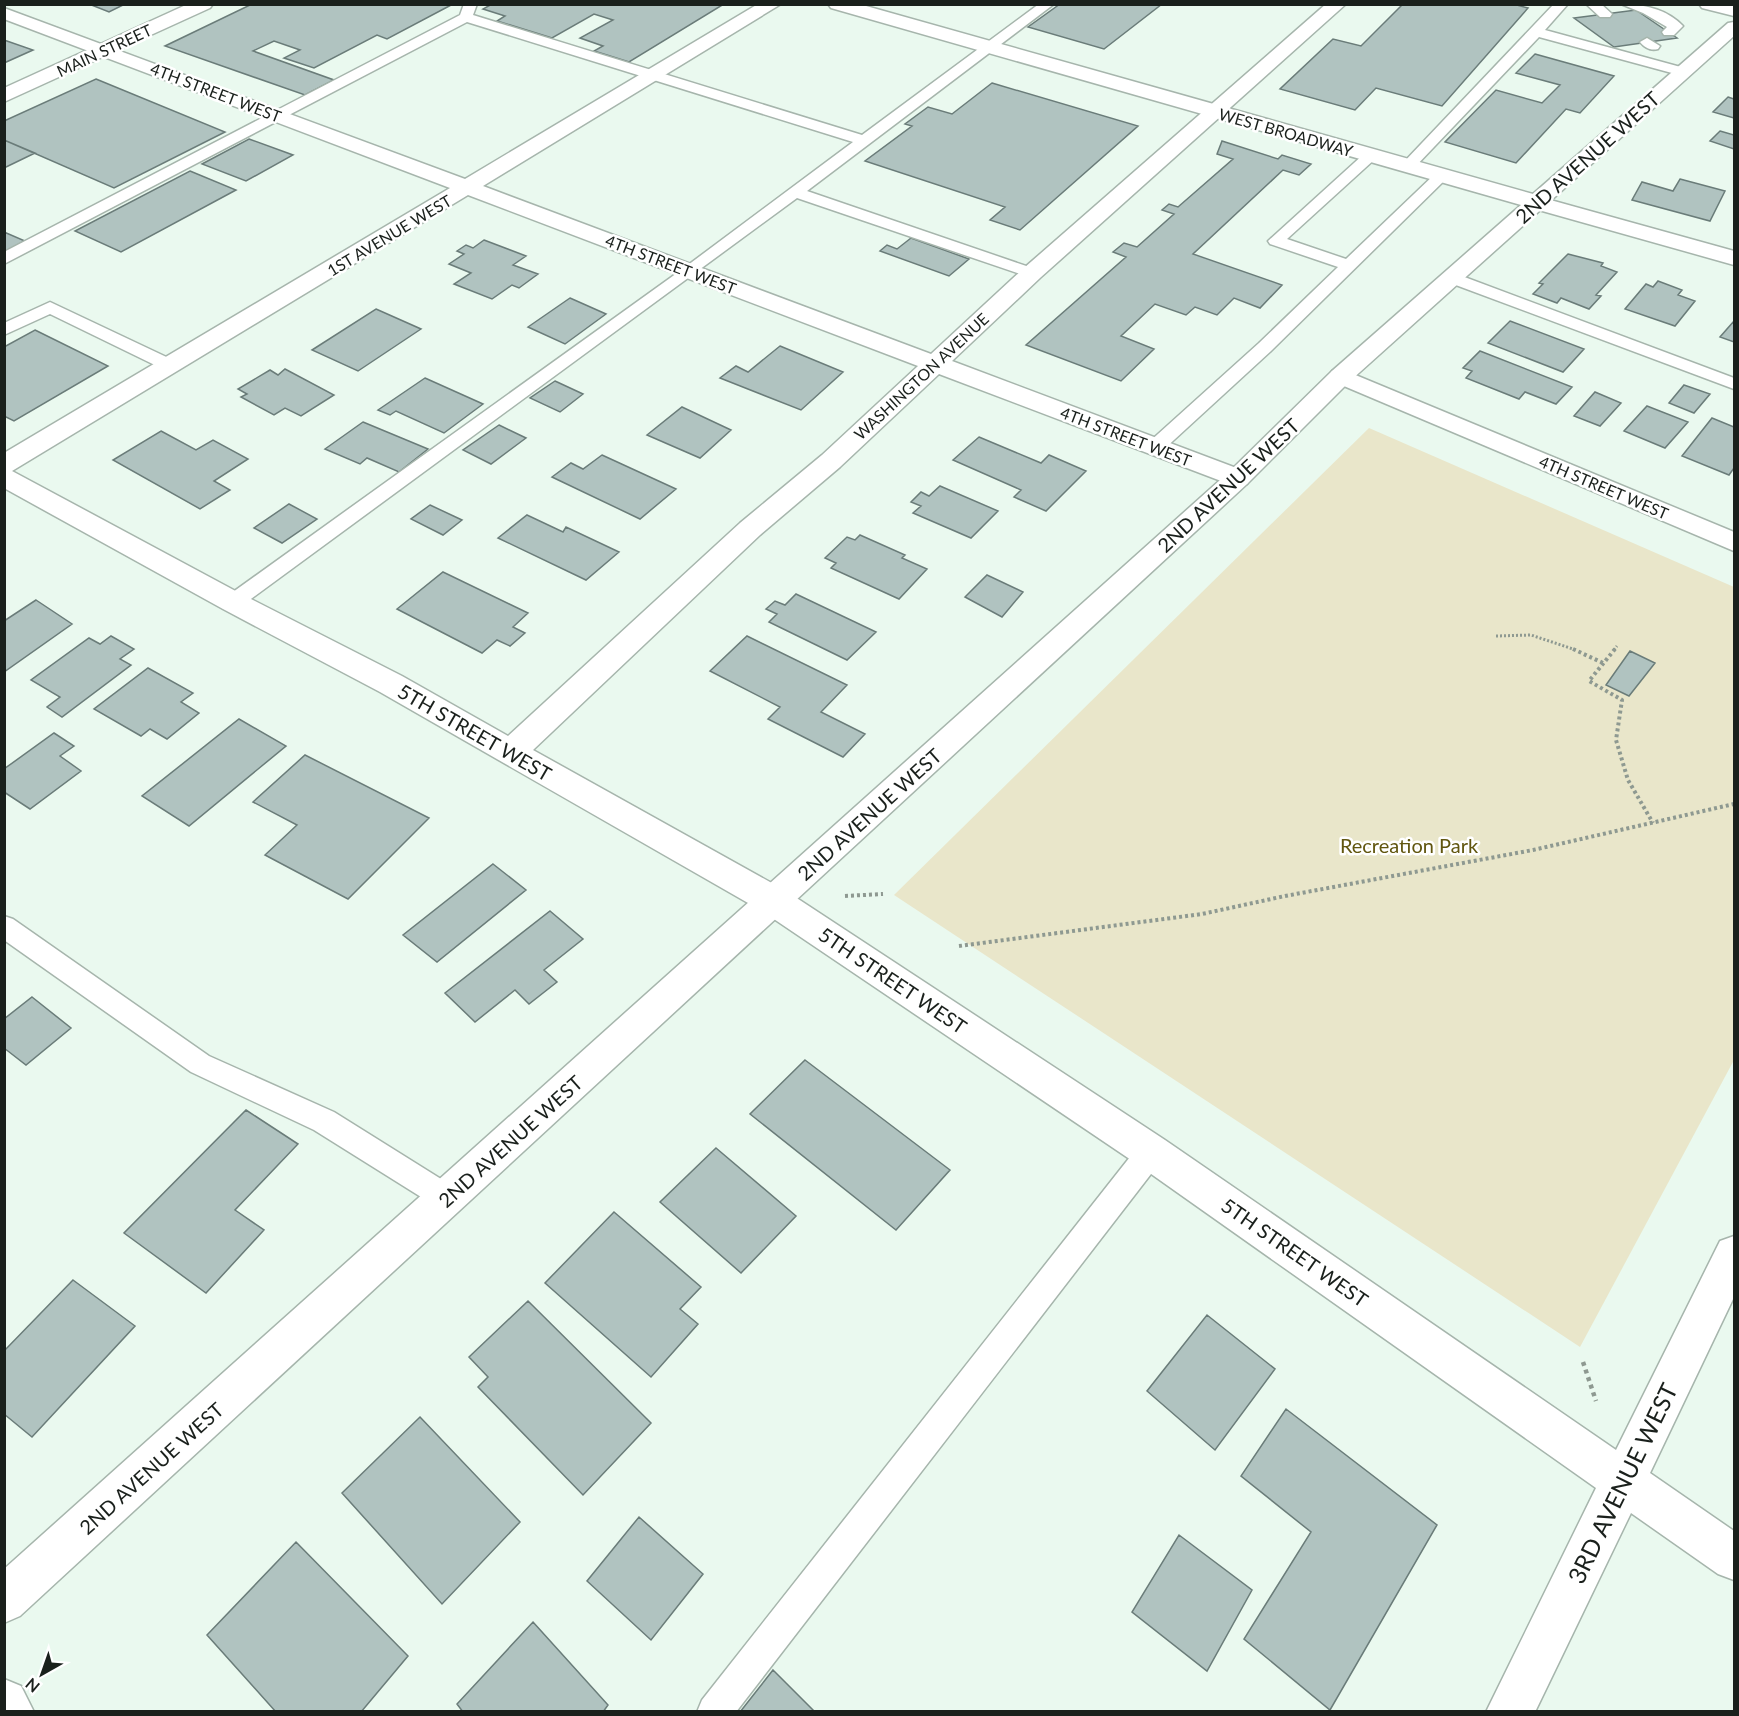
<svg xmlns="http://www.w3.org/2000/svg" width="1739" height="1716" viewBox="0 0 1739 1716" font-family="Lato,sans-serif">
<rect width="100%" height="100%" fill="#eaf9ef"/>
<path fill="#e9e6ca" d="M1369,428L1734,587V1060L1580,1347L894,895Z"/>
<path fill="#b0c3c0" stroke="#6a7c79" stroke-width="1.5" d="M89,4H125L109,12Z
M252,4H453L387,39L377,35L314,68L284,58L300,50L274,41L253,51L334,80L305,95L165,46Z
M492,4H724L629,62L594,51L603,46L580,38L613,20L594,14L552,38L497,21L505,16L483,9Z
M1060,4H1162L1104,49L1028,27Z
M1403,4H1513L1528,8L1442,106L1376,88L1355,110L1280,89L1333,39L1361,46Z
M1636,10L1677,38L1614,47L1574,18Z
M4,40L33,50L4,63Z
M1535,54L1614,76L1580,113L1566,109L1516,163L1445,142L1496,90L1542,103L1560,85L1516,73Z
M96,79L225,132L114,188L4,140V121Z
M992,83L1138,126L1020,230L990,220L1005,207L865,161L912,126L905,124L928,107L952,114Z
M1728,97L1734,99V118L1713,112Z
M1720,131L1734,135V149L1710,141Z
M249,139L293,155L246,181L202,164Z
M4,140L35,153L4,168Z
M1222,141L1278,159L1282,155L1311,164L1299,175L1283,170L1193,254L1282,285L1260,308L1234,298L1217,315L1195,307L1186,315L1155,304L1121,336L1154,349L1121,381L1026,345L1126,257L1113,252L1124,243L1137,247L1174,214L1162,210L1169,204L1178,207L1233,159L1217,154Z
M190,171L236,190L121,252L75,231Z
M1680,179L1725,191L1710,221L1632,200L1642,182L1673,191Z
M4,232L25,241L4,252Z
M911,238L969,259L949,276L880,251L887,245L897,249Z
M484,240L526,256L513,265L538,274L519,288L512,285L492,299L454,284L471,273L449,264L464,254L457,251L466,245L473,248Z
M1568,254L1603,263L1601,266L1617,272L1596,295L1601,296L1589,309L1561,298L1557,303L1533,294L1543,284L1539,283Z
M1658,281L1682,290L1678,295L1695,301L1675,326L1625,309L1646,284L1653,287Z
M570,298L606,314L565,344L528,327Z
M376,309L421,329L358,371L312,350Z
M1510,321L1584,349L1563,372L1488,343Z
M1734,321V342L1720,337Z
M35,330L108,366L14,421L4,416V347Z
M780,346L843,372L801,410L720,378L736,366L748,372Z
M1480,351L1572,387L1556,404L1525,392L1519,399L1466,378L1472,371L1463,368Z
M285,369L334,395L301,416L285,408L274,415L241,397L247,394L238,389L270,370L278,375Z
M425,378L483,404L444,433L396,411L390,415L378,410Z
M555,381L583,394L560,412L530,398Z
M1684,385L1710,394L1694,413L1669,403Z
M1595,392L1621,403L1600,426L1574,416Z
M1647,406L1688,422L1665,448L1624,431Z
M682,407L731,430L700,458L647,435Z
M1712,418L1734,427V468L1729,475L1682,456Z
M363,422L428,449L399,472L367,458L360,464L325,449Z
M499,425L526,438L491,464L463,450Z
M161,431L196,450L213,440L248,459L214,481L230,490L200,509L113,460Z
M979,437L1041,463L1049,455L1086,471L1046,511L1014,497L1021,490L953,460Z
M602,455L676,489L640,519L552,477L571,463L583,469Z
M940,486L998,511L971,538L913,513L921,506L911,502L921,492L929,496Z
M289,504L317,519L282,543L254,528Z
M430,505L462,520L443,535L411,519Z
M527,515L563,532L566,527L619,552L586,580L498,538Z
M860,535L905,555L902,558L927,569L899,599L831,568L836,563L825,558L847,537L855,540Z
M443,572L528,613L513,627L525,633L510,646L497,640L482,653L397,609Z
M987,575L1023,592L1002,617L965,597Z
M796,594L876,632L847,660L769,622L777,614L766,609L775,601L785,605Z
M36,600L72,624L4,672V621Z
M111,636L134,649L120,659L131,665L62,717L47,707L60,697L31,680L89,638L100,644Z
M747,636L847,685L821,712L865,734L843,757L768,719L780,707L710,671Z
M1630,651L1655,663L1629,696L1606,685Z
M148,668L193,693L181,702L199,713L167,739L150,729L141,736L94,709Z
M239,719L286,746L189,826L142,796Z
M54,733L74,746L60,756L81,771L30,809L4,792V769Z
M305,755L429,818L348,899L265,855L297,825L253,802Z
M493,864L526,890L437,962L403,935Z
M550,911L583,939L544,970L557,982L529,1004L515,990L475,1022L445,993Z
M32,997L71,1028L26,1065L4,1048V1019Z
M805,1060L950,1170L896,1230L750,1114Z
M246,1110L298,1144L235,1210L264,1230L206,1293L124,1233Z
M716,1148L796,1216L741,1273L660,1202Z
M614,1212L701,1287L680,1309L698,1324L651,1377L545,1283Z
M73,1280L135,1326L32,1437L4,1414V1351Z
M528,1301L651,1423L583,1495L478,1387L488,1377L469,1357Z
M1207,1315L1275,1369L1215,1450L1147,1391Z
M1286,1409L1437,1525L1330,1710L1244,1639L1311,1532L1241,1476Z
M420,1417L520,1522L442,1604L342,1493Z
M639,1517L703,1574L651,1640L587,1581Z
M1179,1535L1252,1590L1207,1671L1132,1612Z
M296,1542L408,1656L361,1712H276L207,1635Z
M533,1622L608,1705L603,1712H463L457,1704Z
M773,1670L815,1712H740Z"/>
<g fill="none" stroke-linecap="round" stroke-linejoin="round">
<defs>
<path id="lane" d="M464,4H477L473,15L862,135L1039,4H1054L807,191L1038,270L1040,273L1032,278L1026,276L797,198L240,607L233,609L226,607L223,602L226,597L684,268L853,142L467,22L4,264V252L460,15Z
M1554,4H1568L1545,30L1688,69L1690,72L1683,76L1539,37L1413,169H1403L1400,166L1403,163Z
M1586,4H1601L1612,14L1610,17H1600Z
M1621,4C1643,4 1667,9 1683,26L1674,35H1664L1662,32L1667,27L1643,13Z
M1647,38L1660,46L1658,49C1651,51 1645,48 1640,42Z
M1370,152L1375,153L1377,156L1375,159L1287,239L1346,259L1436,173L1441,171L1449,176L1271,351L1162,451H1148L1146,447L1148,443L1259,343L1338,267L1270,244L1268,241L1365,153Z
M1451,272L1734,378V389L1445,281L1443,277L1445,273Z
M50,302L177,362L180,366L177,370H165L50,314L4,335V323Z
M4,916L13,919L209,1056L334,1112L457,1189L461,1198L457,1207L447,1211L437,1207L314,1130L191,1072L4,940Z
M1151,1139L1161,1143L1165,1152L1161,1161L736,1712H697L702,1700L1141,1143Z"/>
<path id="street" d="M758,4H781L483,186L931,354L1024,268L1326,4H1346L1040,278L952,361L1247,472L1251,478L1247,484L1238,486L1229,484L939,374L840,467L760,535L533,750L786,891L1165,1140L1616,1450L1720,1241L1734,1236V1297L1650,1473L1734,1531V1580L1718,1574L1631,1513L1535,1712H1486L1596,1488L1137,1164L762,911L380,692L223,609L4,488V453L450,188L4,19V8L465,179ZM468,195L918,366L822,455L740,523L508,736L402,676L243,595L12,471Z
M1536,196L1734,251V265L1528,207L1525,202L1528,197Z
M1341,369L1734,532V551L1332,381L1329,376L1332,371Z"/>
<path id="secondary" d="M828,4H859L1533,194L1728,23L1734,22V36L1350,381L1247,484L20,1616L4,1623V1569L1229,472L1332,371L1521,205L831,8Z
M1699,4L1734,6V16L1702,8Z
M4,1679L21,1686L34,1712H4Z"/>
<path id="primary" d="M188,4H213L210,8L4,102V88Z"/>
</defs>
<use href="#lane" stroke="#a6b5ac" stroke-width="3"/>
<use href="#street" stroke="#a6b5ac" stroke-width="3"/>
<use href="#secondary" stroke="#a6b5ac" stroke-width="3"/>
<use href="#primary" stroke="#a6b5ac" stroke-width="3"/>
<path stroke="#8e9991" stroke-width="3" stroke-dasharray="2 2" stroke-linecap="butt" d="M1496,636L1531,635L1576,650
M1614,650L1617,646"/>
<path stroke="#8e9991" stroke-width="4" stroke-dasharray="3 3" stroke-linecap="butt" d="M1573,649L1603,663
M1615,649L1589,681L1622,700L1616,740L1628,780L1653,823
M845,896L883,894
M959,946L1202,914L1285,896L1533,850L1734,804"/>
<path stroke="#8e9991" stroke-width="4.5" stroke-dasharray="4 4" stroke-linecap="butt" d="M1583,1362L1596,1401"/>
<use href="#lane" fill="#fff" fill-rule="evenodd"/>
<use href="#street" fill="#fff" fill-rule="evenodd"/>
<use href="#secondary" fill="#fff" fill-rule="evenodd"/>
<use href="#primary" fill="#fff" fill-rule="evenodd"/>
</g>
<g text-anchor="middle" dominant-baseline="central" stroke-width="5" stroke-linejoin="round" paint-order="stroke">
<g font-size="16" fill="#1a201c" stroke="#fff">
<text transform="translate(104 50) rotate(-25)">MAIN STREET</text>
<text transform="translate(216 92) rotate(21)">4TH STREET WEST</text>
<text transform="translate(1286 132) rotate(16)">WEST BROADWAY</text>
<text transform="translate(389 235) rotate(-31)">1ST AVENUE WEST</text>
<text transform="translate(671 264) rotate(21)">4TH STREET WEST</text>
<text transform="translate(921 376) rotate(-43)">WASHINGTON AVENUE</text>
<text transform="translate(1126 436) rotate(21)">4TH STREET WEST</text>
<text transform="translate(1604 487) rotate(23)">4TH STREET WEST</text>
</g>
<g font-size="20" fill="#1a201c" stroke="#fff">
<text transform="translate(1587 157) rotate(-42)">2ND AVENUE WEST</text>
<text transform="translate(1228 485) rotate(-43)">2ND AVENUE WEST</text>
<text transform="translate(475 732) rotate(30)">5TH STREET WEST</text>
<text transform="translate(869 814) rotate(-42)">2ND AVENUE WEST</text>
<text transform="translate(893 980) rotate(34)">5TH STREET WEST</text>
<text transform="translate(510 1141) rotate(-42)">2ND AVENUE WEST</text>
<text transform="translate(1295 1252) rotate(35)">5TH STREET WEST</text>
<text transform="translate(151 1468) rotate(-42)">2ND AVENUE WEST</text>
</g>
<g font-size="20" fill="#61560f" stroke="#fff">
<text x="1409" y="845">Recreation Park</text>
</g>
<g font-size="24" fill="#1a201c" stroke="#fff">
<text transform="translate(1622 1483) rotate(-64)">3RD AVENUE WEST</text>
</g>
</g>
<rect width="1739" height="1716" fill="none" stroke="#1a201c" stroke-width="12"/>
<g transform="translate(42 1674) rotate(220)" stroke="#ffffff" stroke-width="4.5" paint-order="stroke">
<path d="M0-4.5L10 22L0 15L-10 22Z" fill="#1a201c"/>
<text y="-9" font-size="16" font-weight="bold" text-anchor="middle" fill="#1a201c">N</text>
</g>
</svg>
